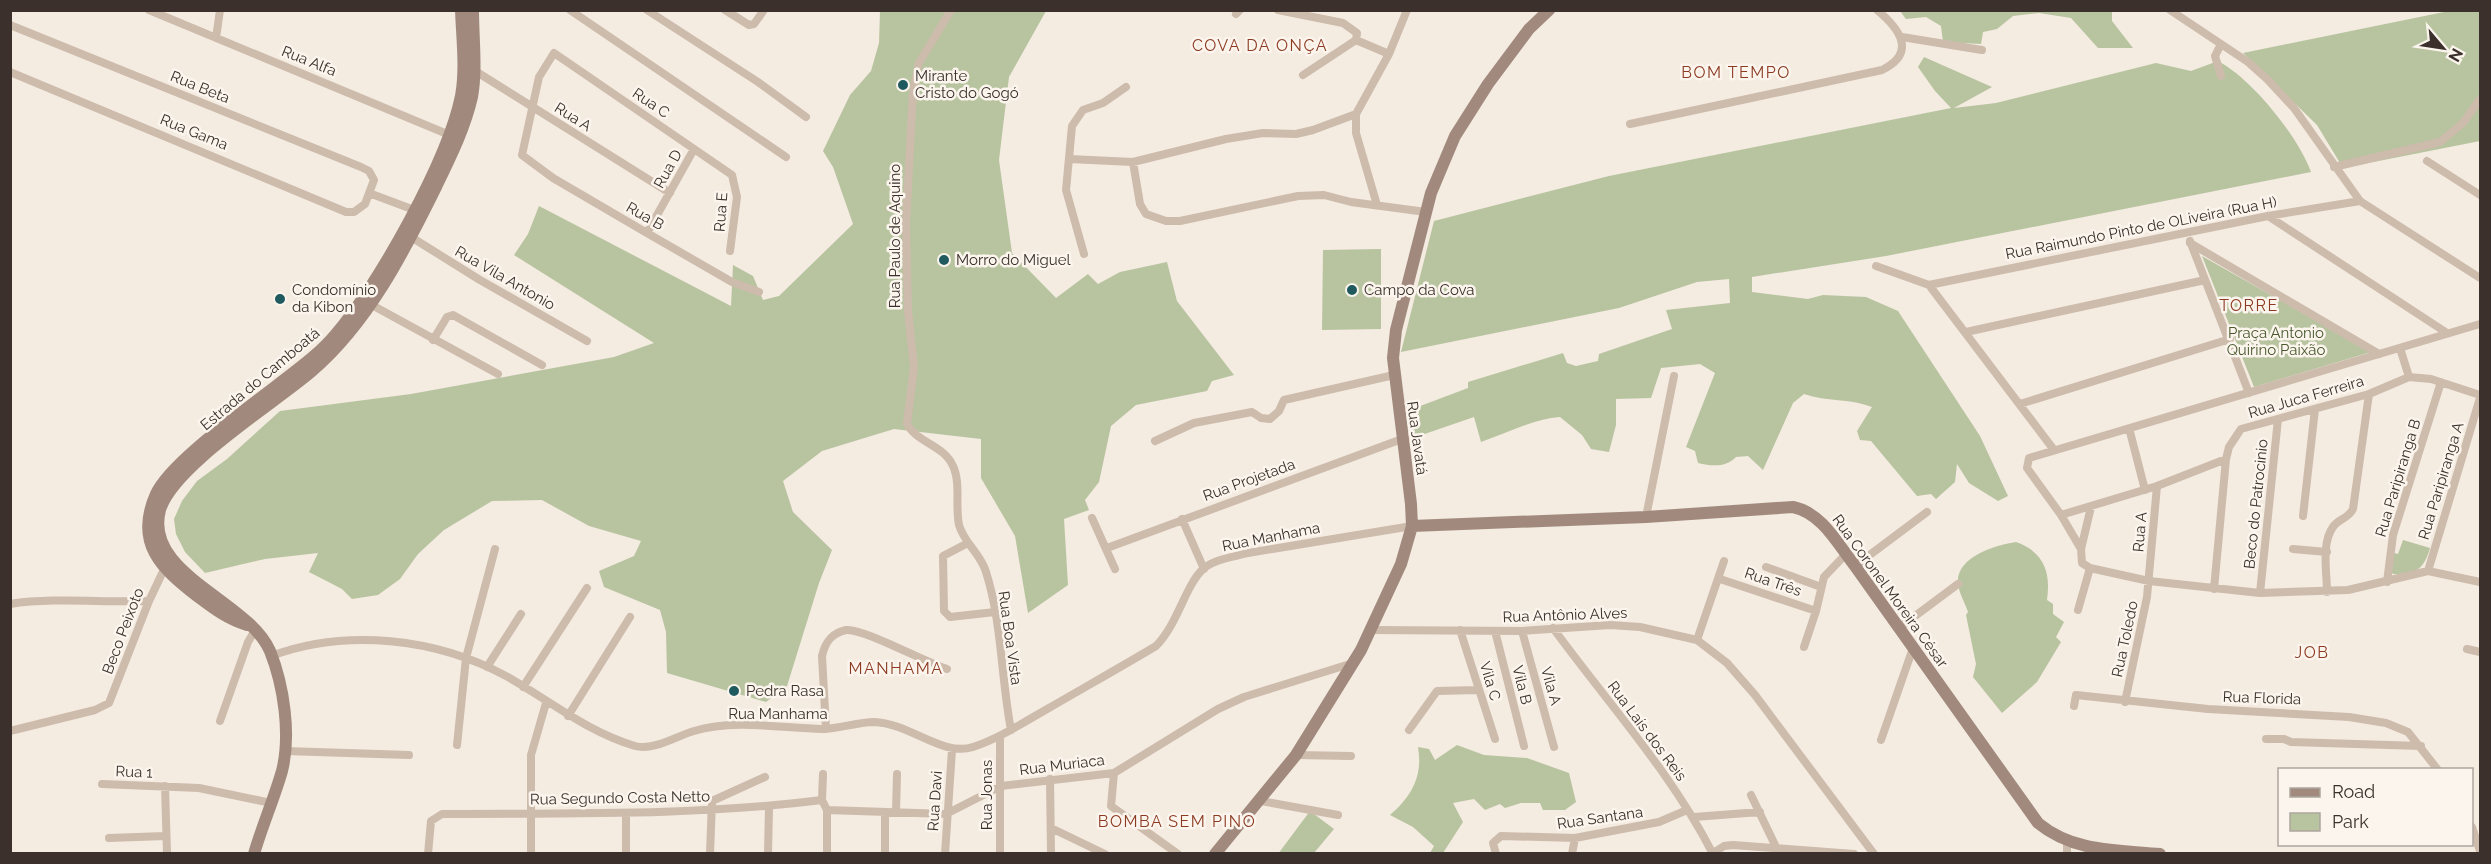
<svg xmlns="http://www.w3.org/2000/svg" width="2491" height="864" viewBox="0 0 2491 864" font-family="Raleway,sans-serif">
<rect width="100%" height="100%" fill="#f4ebe1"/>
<path fill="#b8c4a0" d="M880,11H1046L1009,77L999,160L1012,253L1056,298L1088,274L1098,284L1120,272L1167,262L1177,301L1234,375L1212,381L1207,391L1136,405L1111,426L1099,482L1085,500L1089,510L1064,519L1068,585L1028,613L1015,536L981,478V439L894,429L822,451L783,481L793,512L832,550L819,583L787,686L766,702L667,673L666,632L660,610L604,587L599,571L634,556L641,541L589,526L542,500L492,501L444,530L418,554L400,579L378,595L352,599L342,589L309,572L318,553L265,559L205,573L185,552L176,534L174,519L182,501L197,481L227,459L280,411L411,394L614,357L654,343L514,255L528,234L539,206L731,306L733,265L753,276L763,300L779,296L853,224L833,167L823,151L850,95L871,71L879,43Z
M1900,11H2112V21L2133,48H2098L2071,18L2039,13L2013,16L1997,29L1983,32L1981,44L1943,42L1941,26L1926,17L1906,19Z
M2449,11H2480V141L2343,168L2317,125L2243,53Z
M1924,57L1992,87L1954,108L1996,103L2156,63L2191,71L2218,61C2252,79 2297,135 2311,172L1886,256L1752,277V292L1808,299L1823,295L1866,297L1898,311L1980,436L2008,496L1998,501L1969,483L1957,464L1955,482L1936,499L1931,494L1917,496L1871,441L1860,440L1857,431L1872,407C1849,398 1827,402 1804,394L1793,403L1763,470L1748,456L1736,457C1725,468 1712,466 1698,463L1695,451L1686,447L1715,373L1700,364L1661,368L1651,398L1616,399V425L1609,452L1591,449L1582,435L1560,417C1533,419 1507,433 1481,442L1474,417L1413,438L1407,411L1468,388V382L1563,353L1567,363L1576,366L1598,361L1599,354L1672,329L1666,310L1730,303L1729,279L1697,282L1619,308L1401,352L1434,221L1609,176L1951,108L1935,91L1918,67Z
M1381,249V329L1322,330L1323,250Z
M2202,256L2371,352L2254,387Z
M2403,540L2430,548C2424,569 2416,575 2393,574L2391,572V552L2398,554Z
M2016,542C2044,552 2051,572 2047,600L2053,604V614L2064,622L2056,637L2061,642L2037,682L2002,713L1973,677L1976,664L1966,615L1968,612C1965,603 1959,593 1958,584C1955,557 1996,545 2016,542Z
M1457,745L1484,755L1527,758L1569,773L1576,802L1565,810H1543L1540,803H1521L1505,808L1500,804L1485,810L1474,799L1453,803L1463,822L1443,853H1430L1434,846L1413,827L1390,815C1412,796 1423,776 1418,747L1429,749L1435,760Z
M1310,811L1334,829L1314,853L1278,854Z"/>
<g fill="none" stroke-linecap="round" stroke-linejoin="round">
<path stroke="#cdbbac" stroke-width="8" d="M149,10L452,136
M570,10L786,157
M647,10L758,82L806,117
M725,10L749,25L754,24L764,10
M951,10L919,63L913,92L906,224L908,311L914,367L907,424C917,443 944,445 953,466C961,483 955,506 959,525C964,543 981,554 986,572C1002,622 1001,678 1011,730
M1278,10L1343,23L1357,33L1356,40
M2170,10L2248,62L2267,79L2294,108L2360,201L2480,278
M1236,14L1240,10
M10,25L361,167L369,171L374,180L365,204L354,212H346L10,72
M1902,37L1982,50
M216,38L220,10
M472,69L670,193
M1303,75L1356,40L1389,54
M2221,76L2215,56L2221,44
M1630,124L1882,70C1917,53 1900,29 1877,10
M1069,159L1133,162L1226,139L1263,133L1296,134L1313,130L1356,114
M2427,161L2480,195
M1133,162L1140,204L1146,214L1166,221H1180L1298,196L1324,195L1351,202L1426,212
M2334,167L2440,142L2463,123L2480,99
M369,193L417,211
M1377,205L1356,133V114L1389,54L1407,10
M2268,216L2447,333
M647,233L694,149
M411,237L480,280L587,341
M2190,241L2249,393
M2190,243L2379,354
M730,251L737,197L732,175L554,53L539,77L522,155L553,178L647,233L732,282L759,292
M1084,254L1066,190L1072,126L1083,110L1103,103L1126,87
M1876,266L1929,285L2054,450
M1929,285L2268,216L2360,201
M370,304L498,374
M1966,332L2205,280
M433,340L447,317L453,315L542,365
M2400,348L2409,377
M2020,404L2230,339
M2129,428L2145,490
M1155,441L1194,423L1252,412L1261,418L1270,419L1279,411L1284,400L1394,375
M2091,507L2081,549L2082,563L2090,568L2149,581L2260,593L2348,590L2428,571L2480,582
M2061,515L2157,486L2226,459
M2303,516L2315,409
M1646,517L1674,376
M1092,518L1115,569
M1182,519L1204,569
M968,543L943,556L944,611L950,617L995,612
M1107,548L1402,439
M2081,549L2061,515L2027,468L2029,458L2480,324
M2293,549L2327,552
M1855,566L1927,512
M1766,567L1821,587
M2428,571L2480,398
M1720,579L1816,611
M2387,582L2393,535L2441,382
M2214,589L2226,459L2229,447L2241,429L2369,394L2409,377L2431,379L2480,395
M2327,592C2327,573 2321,543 2333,527C2338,519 2348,519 2353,509L2369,394
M2260,593L2278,419
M10,604C56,597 103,603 149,601
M2078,610L2090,568
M1553,628C1607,702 1671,772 1713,854
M1899,628L1958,584
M1370,630L1522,631L1610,625L1640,627L1697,640L1727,663L1755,695L1874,854
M1460,630L1495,739
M1495,631L1524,746
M1522,631L1554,747
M1697,640L1724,561
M1804,647L1816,611L1824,577L1846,554
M2467,649L2480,652
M271,656C346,628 436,638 506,676C549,700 587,732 635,746C654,751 676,736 694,731C734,719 781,728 822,729C840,729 857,722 874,722C910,723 942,757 973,747C1000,738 1024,722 1049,708C1085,687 1121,667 1156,646C1178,624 1185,586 1203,569C1214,559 1233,557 1248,553L1412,526
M487,667L521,614
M523,687L587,588
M2125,702L2147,597L2157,486
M2074,706L2076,695L2208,709L2349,717L2386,723L2408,732L2438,770
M568,716L630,617
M220,721L248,642L254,632
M826,729L822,656C825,643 831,633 846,630C863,628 924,662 947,669
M1409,730L1437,691L1478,690
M10,731L95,710L109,703L149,601L167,563
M1000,736V854
M2266,739H2284L2291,742L2421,746
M1881,740L1913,648
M457,745L466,658L495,549
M285,751L409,755
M1296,755L1351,756
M1114,773L1111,806L1178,854
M823,774L822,800L827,810V854
M1050,779L1051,854
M102,784L199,788L271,803
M165,786L167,854
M1751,795L1776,847
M1261,801L1338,815
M827,810L946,814L1001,786L1114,773L1218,709L1244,697L1353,663
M896,812L897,774
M1694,817L1760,812
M2472,827L2480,851
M1051,828L1105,854
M109,838L165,836
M1713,853L1724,846L1733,845L1854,854
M428,854L431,821L442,814C569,813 696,816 822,800
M531,854V755L546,703
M626,854V814
M710,854L712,801L765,777
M768,854L769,807
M885,854V812
M945,854L952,750
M1496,854L1493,843L1501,836L1575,838L1659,822L1687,810
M1572,854L1575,838
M2067,854V842"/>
<path stroke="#a18a7d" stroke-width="12" d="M1412,526L1646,517L1793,507C1822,513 1837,543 1855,566L2038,823C2073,852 2116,850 2160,854
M247,625C227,619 213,608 197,596C161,568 134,543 156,494C171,461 250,407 280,383C299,368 319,354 335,335C378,286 448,160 461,96C466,69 462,38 461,10
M254,854C262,826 274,799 282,771C291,735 284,686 270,651C248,600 143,574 160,510C173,466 275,403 312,371C368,323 404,252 436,187C450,158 465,128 472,97C477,69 473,39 473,10
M1215,854L1296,755L1361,650L1401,564L1412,526L1411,504L1393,358L1396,330L1431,193L1455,136L1488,84L1529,29L1549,10"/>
</g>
<g fill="#1f5a5e" stroke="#fbf5ee" stroke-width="2">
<circle cx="903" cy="85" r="6"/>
<circle cx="944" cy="260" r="6"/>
<circle cx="1352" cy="290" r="6"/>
<circle cx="280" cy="299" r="6"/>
<circle cx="734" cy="691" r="6"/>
</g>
<g text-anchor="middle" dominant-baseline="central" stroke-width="5" stroke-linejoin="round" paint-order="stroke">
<g font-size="15" fill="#3b302b" stroke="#fbf5ee">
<text transform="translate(309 61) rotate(22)">Rua Alfa</text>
<text transform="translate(200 87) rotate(22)">Rua Beta</text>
<text transform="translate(651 103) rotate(34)">Rua C</text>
<text transform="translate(573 117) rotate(32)">Rua A</text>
<text transform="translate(194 132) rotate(22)">Rua Gama</text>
<text transform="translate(668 169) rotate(-61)">Rua D</text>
<text transform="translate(721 212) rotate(-86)">Rua E</text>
<text transform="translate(645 216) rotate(30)">Rua B</text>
<text transform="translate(2141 228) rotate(-11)">Rua Raimundo Pinto de OLiveira (Rua H)</text>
<text transform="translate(895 236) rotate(-90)">Rua Paulo de Aquino</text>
<text transform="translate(505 278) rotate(30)">Rua Vila Antonio</text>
<text transform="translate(260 379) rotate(-40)">Estrada do Camboatá</text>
<text transform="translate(2306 397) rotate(-16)">Rua Juca Ferreira</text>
<text transform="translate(1417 438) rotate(82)">Rua Javatá</text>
<text transform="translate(2398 478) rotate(-73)">Rua Paripiranga B</text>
<text transform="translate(1249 480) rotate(-20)">Rua Projetada</text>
<text transform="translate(2441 481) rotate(-73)">Rua Paripiranga A</text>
<text transform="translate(2256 504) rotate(-84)">Beco do Patrocinio</text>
<text transform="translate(2140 532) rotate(-85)">Rua A</text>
<text transform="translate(1271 537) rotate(-11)">Rua Manhama</text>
<text transform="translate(1773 582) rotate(19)">Rua Três</text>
<text transform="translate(1890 591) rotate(54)">Rua Coronel Moreira César</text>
<text transform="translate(1565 615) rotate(-2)">Rua Antônio Alves</text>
<text transform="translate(123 631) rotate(-69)">Beco Peixoto</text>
<text transform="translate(1010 638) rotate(82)">Rua Boa Vista</text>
<text transform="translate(2125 639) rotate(-78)">Rua Toledo</text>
<text transform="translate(1490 681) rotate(73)">Vila C</text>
<text transform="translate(1522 685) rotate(76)">Vila B</text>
<text transform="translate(1551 686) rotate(74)">Vila A</text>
<text transform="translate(2262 698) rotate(2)">Rua Florida</text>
<text x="778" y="714">Rua Manhama</text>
<text transform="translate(1647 731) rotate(53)">Rua Laís dos Reis</text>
<text transform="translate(1062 765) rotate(-7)">Rua Muriaca</text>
<text transform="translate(134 772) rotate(2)">Rua 1</text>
<text transform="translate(987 795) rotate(-90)">Rua Jonas</text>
<text transform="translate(620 798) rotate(-1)">Rua Segundo Costa Netto</text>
<text transform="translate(935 801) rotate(-86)">Rua Davi</text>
<text transform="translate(1600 818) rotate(-8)">Rua Santana</text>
</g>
<g font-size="15" fill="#3b302b" stroke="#fbf5ee" text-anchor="start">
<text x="915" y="76">Mirante<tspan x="915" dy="17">Cristo do Gogó</tspan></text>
<text x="956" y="260">Morro do Miguel</text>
<text x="292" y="290">Condomínio<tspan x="292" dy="17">da Kibon</tspan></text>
<text x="1364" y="290">Campo da Cova</text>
<text x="746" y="691">Pedra Rasa</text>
</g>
<g font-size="15" fill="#4a5a2e" stroke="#fbf5ee">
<text x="2276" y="333">Praça Antonio<tspan x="2276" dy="17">Quirino Paixão</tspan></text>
</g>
<g font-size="16" letter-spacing="1.5" fill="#8c3b22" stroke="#fbf5ee">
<text x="1260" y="45">COVA DA ONÇA</text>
<text x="1736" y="72">BOM TEMPO</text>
<text x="2249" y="305">TORRE</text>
<text x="2312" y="652">JOB</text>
<text x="896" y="668">MANHAMA</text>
<text x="1177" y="821">BOMBA SEM PINO</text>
</g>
</g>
<rect width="2491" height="864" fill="none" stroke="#3b302b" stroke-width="24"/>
<rect x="2278" y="768" width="195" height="78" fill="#fbf5ee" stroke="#aea6a0" stroke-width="1.5"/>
<rect x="2290" y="788" width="30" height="9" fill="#a18a7d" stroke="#aea6a0" stroke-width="1.5"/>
<text x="2332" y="798" font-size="18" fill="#3b302b">Road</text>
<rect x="2290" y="813" width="30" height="18" fill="#b8c4a0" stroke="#aea6a0" stroke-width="1.5"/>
<text x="2332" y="828" font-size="18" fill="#3b302b">Park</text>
<g transform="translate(2443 48) rotate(119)" stroke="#fbf5ee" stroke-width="4.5" paint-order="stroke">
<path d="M0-4.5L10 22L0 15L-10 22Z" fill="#3b302b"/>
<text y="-9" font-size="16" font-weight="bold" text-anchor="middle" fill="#3b302b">N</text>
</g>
</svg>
